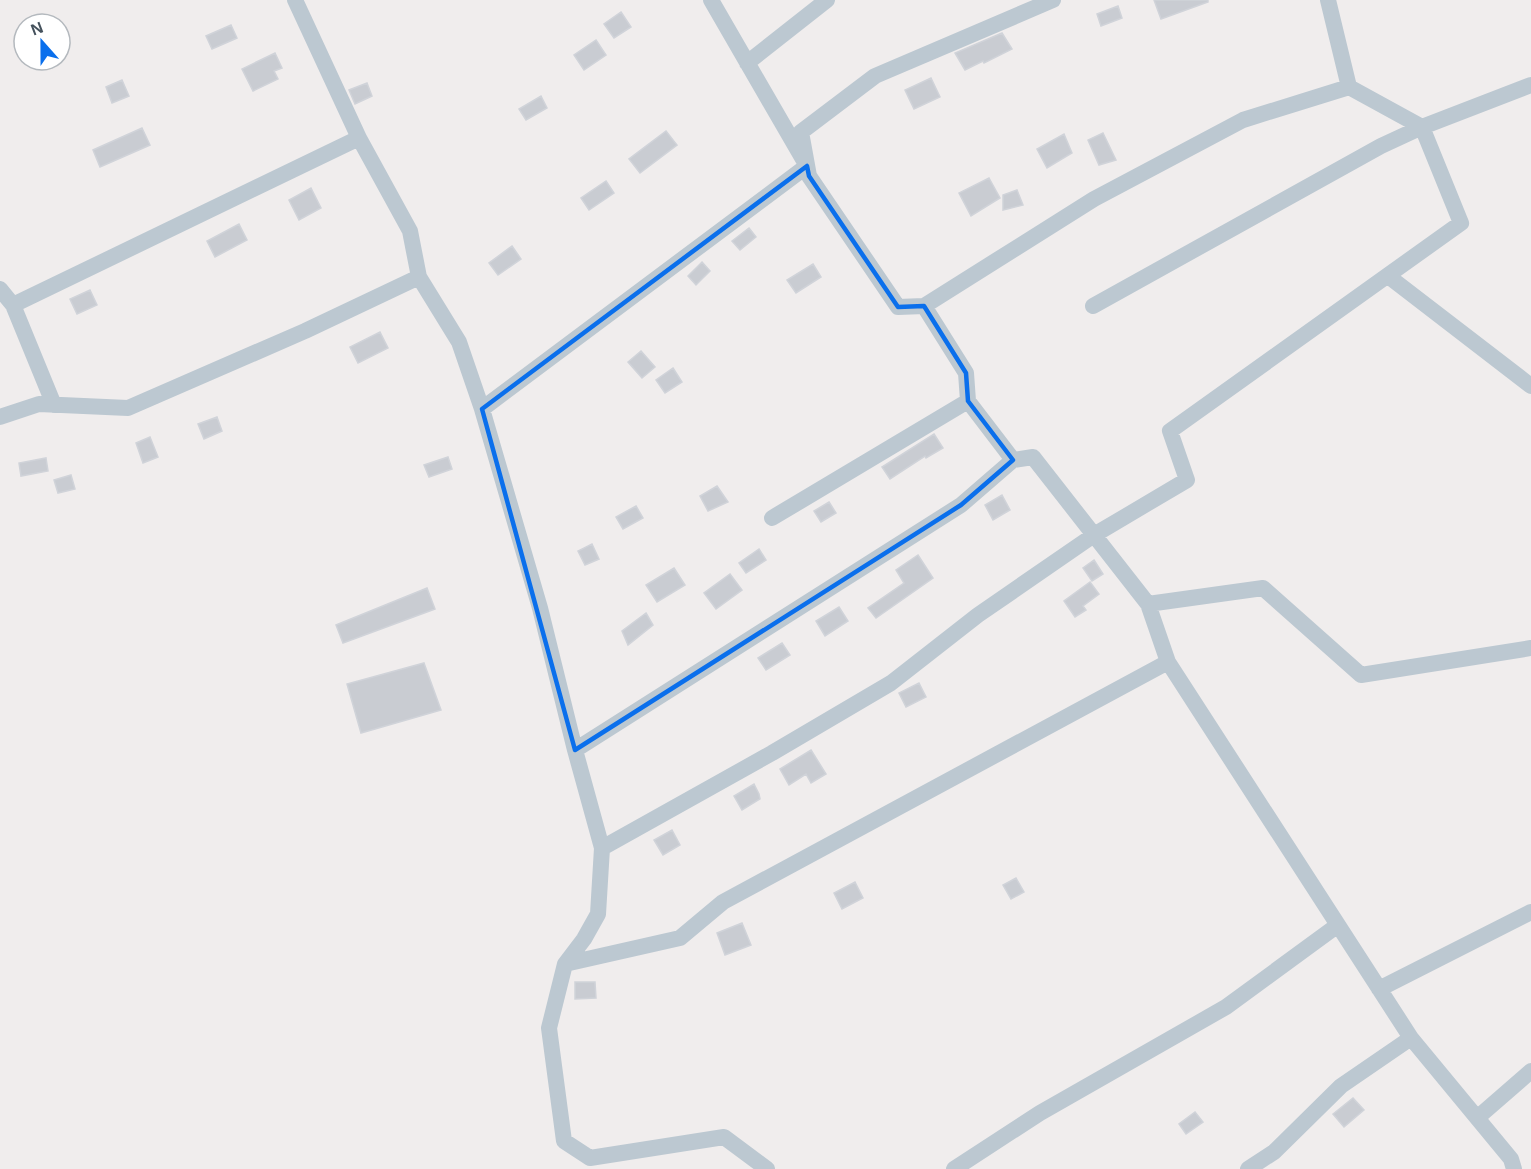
<svg xmlns="http://www.w3.org/2000/svg" width="1531" height="1169" viewBox="0 0 1531 1169" font-family="Arial,sans-serif">
<rect width="100%" height="100%" fill="#f0eded"/>
<path fill="#c9ccd2" stroke="#d0d3d9" stroke-width="1.5" d="M1154,0H1208V2L1161,19Z
M1118,6L1122,18L1101,26L1097,14Z
M621,12L631,27L614,38L604,24Z
M231,25L237,38L212,49L206,36Z
M1002,33L1012,49L984,63L983,61L965,70L955,53Z
M596,40L606,55L584,70L574,55Z
M275,53L282,68L274,71L278,79L253,91L242,69Z
M931,78L940,97L914,109L905,90Z
M122,80L129,96L112,103L106,87Z
M367,83L372,96L355,104L349,90Z
M541,96L547,108L526,120L519,109Z
M142,128L150,145L100,167L93,150Z
M666,131L677,145L640,173L629,159Z
M1103,133L1116,160L1099,165L1088,140Z
M1064,134L1072,153L1047,168L1037,149Z
M989,178L1000,198L971,216L959,193Z
M606,181L614,193L589,210L581,198Z
M311,188L321,208L299,220L289,200Z
M1017,190L1023,205L1003,210V195Z
M239,224L247,240L215,257L207,241Z
M749,228L756,237L740,250L732,241Z
M512,246L521,259L498,275L489,263Z
M702,262L710,271L696,285L688,276Z
M813,264L821,277L796,293L787,280Z
M90,290L97,305L77,314L70,299Z
M380,332L388,348L358,363L350,347Z
M641,351L655,367L642,378L628,362Z
M673,368L682,382L665,393L656,380Z
M217,417L222,431L204,439L198,424Z
M934,434L943,448L926,458L925,456L890,479L882,467Z
M150,437L158,457L143,463L136,443Z
M448,457L452,469L429,477L424,465Z
M46,458L48,471L21,476L19,463Z
M71,475L75,489L58,493L54,480Z
M717,486L728,502L708,511L700,496Z
M1002,495L1010,510L993,520L985,505Z
M829,502L836,513L821,522L814,511Z
M636,506L643,518L623,529L616,517Z
M592,544L599,559L585,565L578,551Z
M759,549L766,560L746,573L739,563Z
M918,555L933,578L876,618L868,608L904,583L896,570Z
M1094,560L1103,574L1092,581L1083,568Z
M674,568L685,585L657,602L646,585Z
M730,574L742,590L716,609L704,593Z
M1090,582L1099,594L1083,606L1086,610L1075,617L1064,601Z
M427,588L435,609L343,643L336,625Z
M839,607L848,621L825,636L816,621Z
M646,613L653,625L628,645L622,631Z
M782,643L790,655L766,670L758,658Z
M424,663L441,710L361,733L347,684Z
M919,683L926,697L906,707L899,693Z
M811,750L826,774L811,783L806,774L789,785L780,769Z
M754,784L759,794L760,799L742,810L734,796Z
M672,830L680,845L663,855L654,840Z
M1016,878L1024,892L1011,899L1003,885Z
M855,882L863,898L842,909L834,893Z
M742,923L751,945L725,955L717,933Z
M575,982H595L596,998L575,999Z
M1353,1098L1364,1110L1344,1127L1333,1114Z
M1195,1112L1203,1122L1186,1134L1179,1124Z"/>
<g fill="none" stroke-linecap="round" stroke-linejoin="round">
<path stroke="#bcc8d1" stroke-width="16" d="M295,0L359,138L410,231L419,277L459,342L482,409L540,608L575,750L602,848L598,914L584,939L565,964L549,1028L564,1141L590,1158L724,1137L767,1169
M1053,0L875,76L801,132L809,176L898,307L924,306L966,373L968,401L1013,460L1033,457L1148,604L1168,662L1411,1038L1511,1159L1514,1169
M1328,0L1349,87
M747,63L827,0
M1388,276L1531,386
M0,289L13,305L54,405
M13,305L359,138
M1093,306L1381,146L1422,127L1531,85
M482,409L807,166L711,0
M0,417L39,404L128,408L305,331L419,277
M772,518L968,401
M1148,604L1263,588L1361,675L1531,648
M575,750L961,505L1013,460
M602,848L772,753L891,683L978,615L1094,535L1187,480L1170,431L1461,223L1422,127L1349,87L1243,120L1094,199L924,306
M565,964L680,938L723,902L1168,662
M1379,989L1531,912
M1477,1118L1531,1071
M954,1169L1040,1113L1226,1007L1338,925
M1248,1169L1274,1152L1341,1086L1411,1038"/>
</g>
<path fill="none" stroke="#0a6fec" stroke-width="4.5" stroke-linejoin="round" d="M807,166L809,176L898,307L924,306L966,373L968,401L1013,460L961,505L575,750L482,409Z"/>
<g transform="translate(42 42) rotate(339)"><circle r="28" fill="#ffffff" stroke="#b4b9be" stroke-width="1.5"/>
<path d="M0-4.5L10 22L0 15L-10 22Z" fill="#0a6fec"/>
<text y="-9" font-size="16" font-weight="bold" text-anchor="middle" fill="#44515c">N</text>
</g>
</svg>
